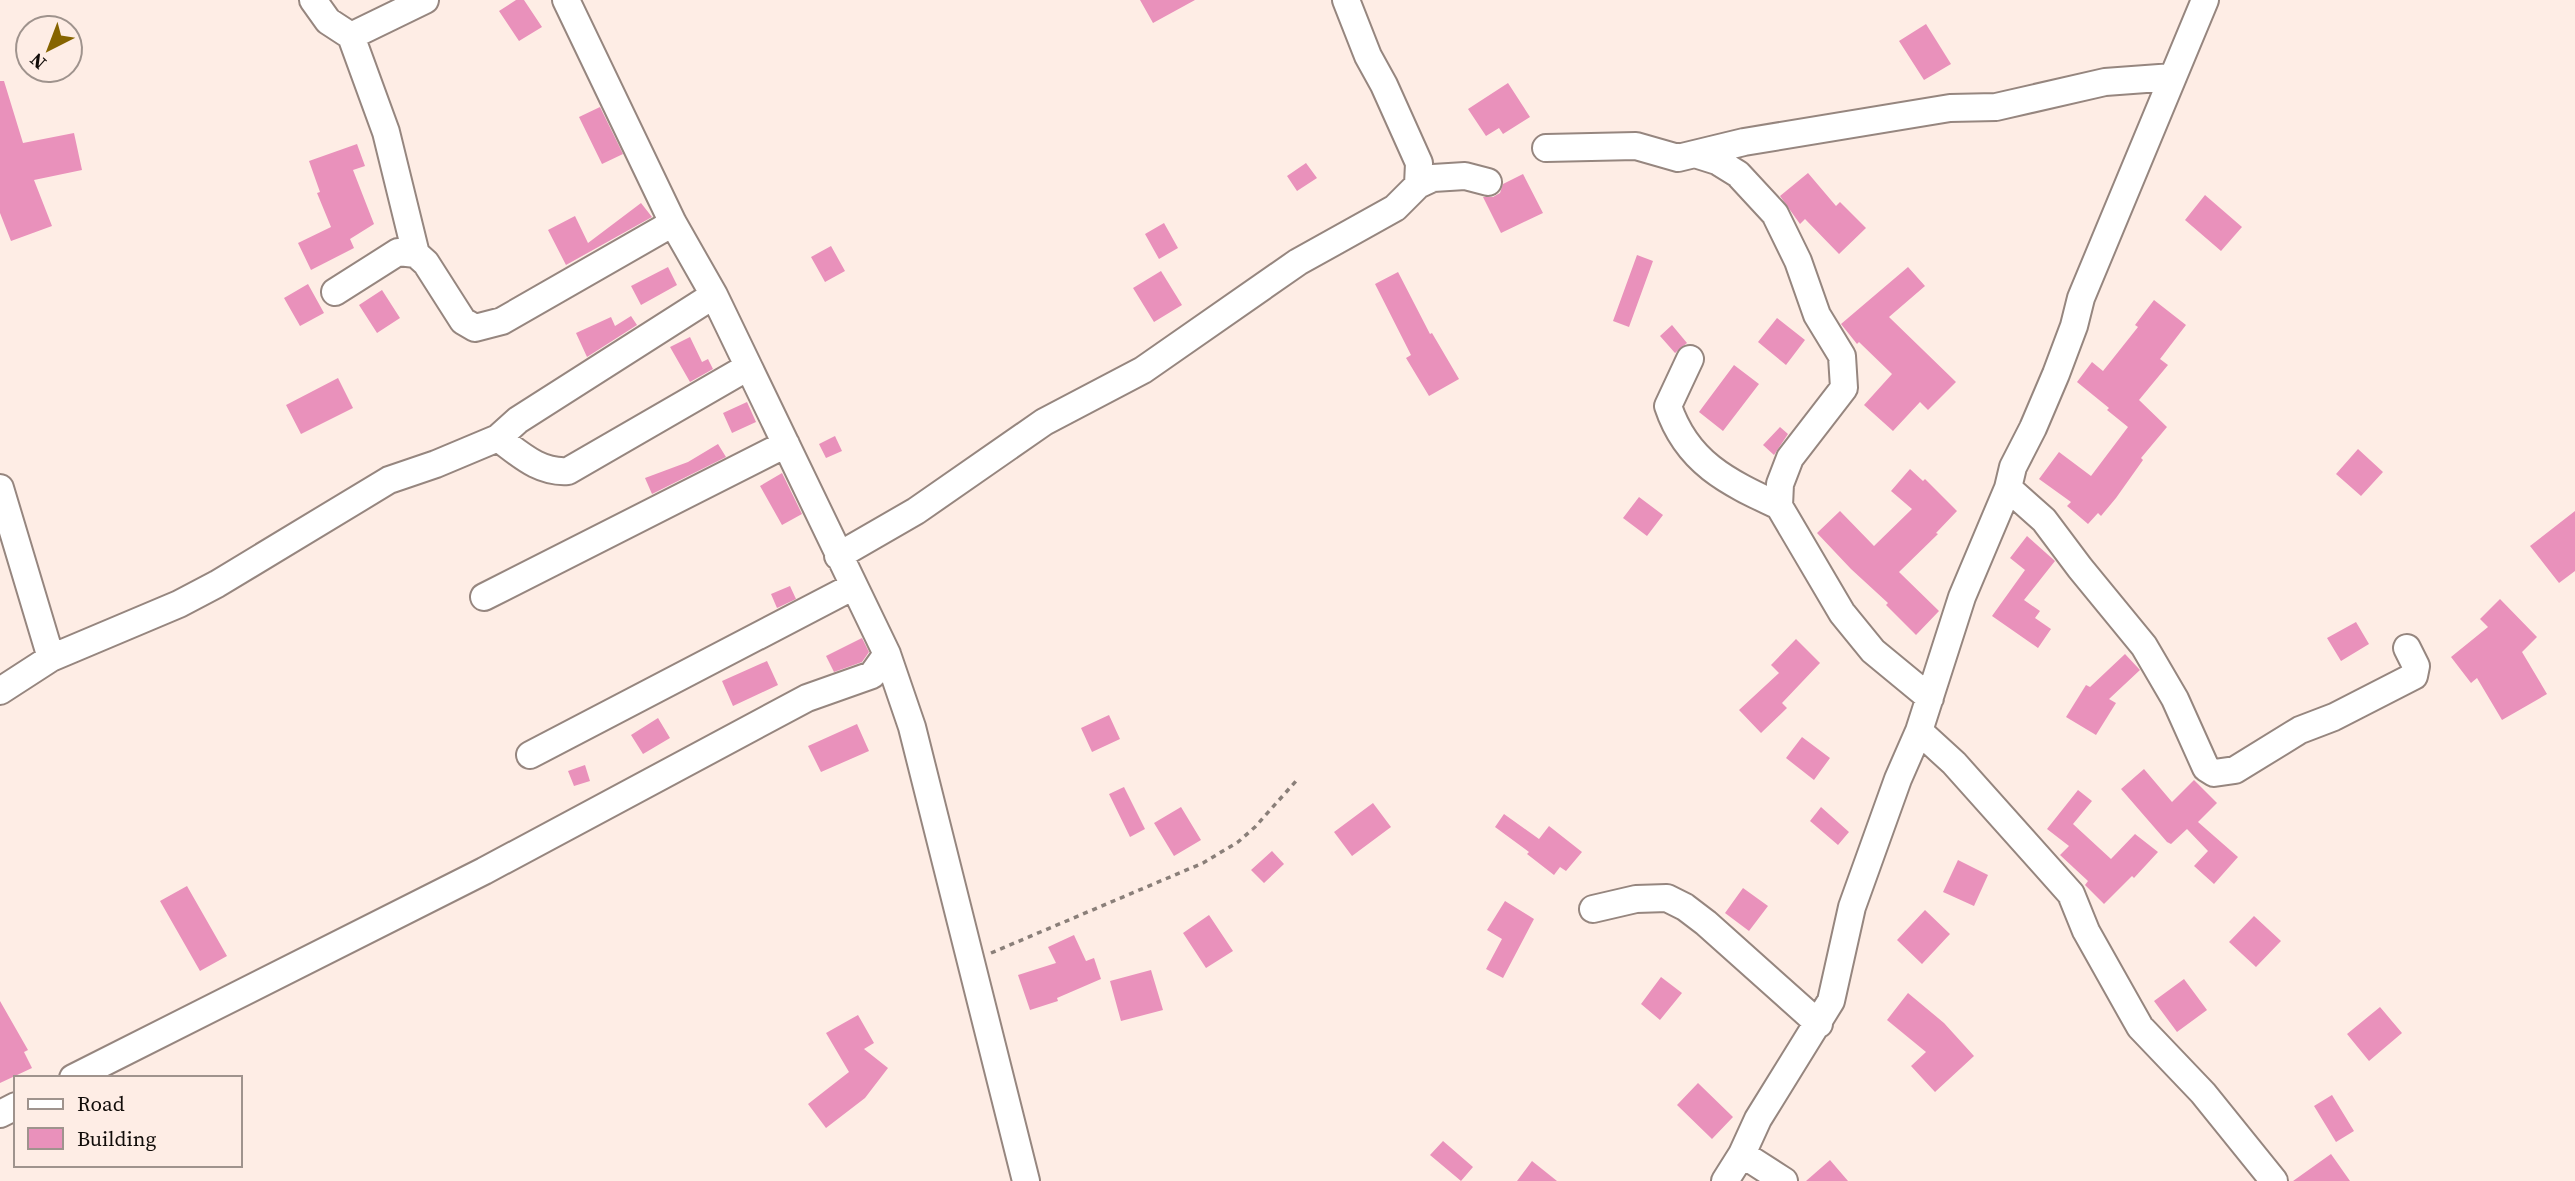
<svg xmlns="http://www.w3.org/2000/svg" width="2575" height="1181" viewBox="0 0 2575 1181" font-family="'Source Serif 4',serif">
<rect width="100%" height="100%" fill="#feede5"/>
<path fill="#e991bb" d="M516,0H524L542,27L519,41L499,11Z
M1140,0H1195L1153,23Z
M1926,24L1951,64L1924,80L1899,41Z
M0,81H4L23,143L74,133L82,170L34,180L52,226L11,241L0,213Z
M1508,83L1530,117L1503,134L1499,128L1486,136L1468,109Z
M600,107L623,154L602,164L579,117Z
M357,144L365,166L353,170L374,224L350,239L354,248L311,270L298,243L331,227L317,193L320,192L309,161Z
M1306,163L1317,178L1297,191L1287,176Z
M1808,173L1836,206L1840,202L1866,228L1839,254L1805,219L1800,224L1780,196Z
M1523,174L1543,213L1501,233L1483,197H1493L1500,193L1503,184Z
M2205,195L2242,227L2221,251L2185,220Z
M641,203L652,217L566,265L548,230L575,216L588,243Z
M1164,223L1178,248L1159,259L1145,234Z
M831,246L845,271L825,282L811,257Z
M1637,255L1653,261L1629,327L1613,321Z
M668,267L677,285L641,305L631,286Z
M1908,267L1925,286L1889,317L1956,382L1928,410L1920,402L1893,431L1864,405L1892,374L1859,342L1857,344L1841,324Z
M1161,271L1182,305L1154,322L1133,288Z
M1398,272L1430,334L1432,333L1459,379L1429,396L1406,358L1411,355L1375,284Z
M308,284L324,313L300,326L284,298Z
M382,290L400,318L377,333L359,305Z
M2154,300L2186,325L2160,359L2168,365L2139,400L2167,427L2141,458L2143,460L2116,498L2101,516L2098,513L2088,524L2067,506L2071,502L2039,479L2059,452L2091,476L2128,427L2107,410L2109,408L2077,382L2092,362L2103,371L2138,327L2135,325Z
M631,316L637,325L587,357L576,333L611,317L615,326Z
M1777,318L1805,340L1786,365L1758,342Z
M1672,325L1687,343L1675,353L1660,336Z
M690,337L702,362L708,359L713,369L690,382L670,347Z
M1734,365L1759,384L1723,431L1699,412Z
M338,378L353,408L301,434L286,405Z
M747,402L756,422L732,433L723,413Z
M1780,427L1788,434L1774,455L1763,445Z
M835,436L842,451L826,458L819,444Z
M718,444L726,457L652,494L645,478L688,462Z
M2358,449L2383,472L2361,496L2336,474Z
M1910,469L1923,481L1925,479L1957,511L1936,533L1938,534L1899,572L1939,611L1916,635L1886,605L1888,603L1851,569L1817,533L1840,511L1874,546L1912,509L1891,491Z
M782,473L802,514L782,525L760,486Z
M1639,497L1663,515L1647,536L1623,518Z
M2575,511V571L2559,583L2530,546Z
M2027,536L2055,561L2024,600L2040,611L2035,618L2051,629L2038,648L1992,616L2025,570L2010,558Z
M790,586L796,599L777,608L771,594Z
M2500,599L2537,637L2522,652L2547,694L2502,720L2477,678L2471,683L2451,657L2488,627L2480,619Z
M2356,622L2369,644L2341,661L2327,638Z
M862,638L869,652L862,662L834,672L826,656Z
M1796,639L1820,663L1782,703L1787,708L1761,733L1739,710L1779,673L1771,665Z
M2125,654L2140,670L2109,699L2116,703L2096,735L2066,717L2086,685L2090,687Z
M767,661L778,685L733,706L722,681Z
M1109,715L1120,739L1092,752L1081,728Z
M658,718L670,738L643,754L631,735Z
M857,724L869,751L821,772L808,746Z
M1802,737L1830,758L1814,780L1786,758Z
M585,765L590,781L574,786L568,771Z
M2144,769L2172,802L2194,780L2217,803L2198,822L2238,857L2214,884L2194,866L2208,851L2187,829L2171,844L2167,842L2121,789Z
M1124,787L1145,829L1130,837L1109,794Z
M2078,790L2092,801L2073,824L2111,859L2135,834L2158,852L2134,878L2132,876L2104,904L2085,885L2088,881L2060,855L2069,846L2047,829Z
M1373,803L1391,827L1352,856L1334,832Z
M1181,807L1201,840L1174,856L1154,823Z
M1821,807L1849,832L1838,845L1810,821Z
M1504,814L1539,839L1549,826L1582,852L1566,871L1560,867L1554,875L1527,854L1529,852L1495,827Z
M1272,851L1284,864L1264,883L1251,870Z
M1958,860L1988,875L1974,906L1943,892Z
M187,886L227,956L200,971L160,901Z
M1743,888L1768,906L1749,931L1725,913Z
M1505,901L1534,919L1503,978L1486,969L1502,939L1487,930Z
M1925,910L1950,934L1922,964L1897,940Z
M1209,915L1233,951L1206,968L1183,933Z
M2254,916L2281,941L2256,967L2229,942Z
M1074,935L1086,961L1094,958L1101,979L1057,998L1058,1001L1030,1010L1018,975L1056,963L1048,947Z
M1151,970L1163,1010L1121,1021L1110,981Z
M1661,977L1682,993L1660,1020L1641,1004Z
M2184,979L2207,1010L2177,1032L2154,1001Z
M1908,993L1944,1023L1974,1056L1935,1092L1911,1066L1926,1052L1887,1020Z
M0,1001L28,1050L24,1052L32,1068L0,1083Z
M2380,1007L2402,1033L2369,1061L2347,1034Z
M858,1015L874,1043L864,1049L888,1068L865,1098L826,1128L808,1104L849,1072L826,1033Z
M1698,1083L1733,1117L1712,1139L1677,1105Z
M2332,1095L2354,1131L2336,1142L2314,1106Z
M1443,1141L1473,1167L1461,1181L1430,1155Z
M2331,1154L2350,1181H2293Z
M1830,1160L1848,1181H1806Z
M1532,1161L1557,1181H1517Z"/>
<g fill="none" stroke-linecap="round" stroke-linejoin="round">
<defs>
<path id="minor" d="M313,0L328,21L351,36L425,0
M566,0L673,223L714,295L887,654L912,727L1026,1181
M1346,0L1368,56L1384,85L1419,163L1418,185
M351,36L386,132L416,254
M1546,148L1636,146L1678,158L1744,142L1950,108L1996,107L2105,82L2173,77
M1698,155L1717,161L1738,174L1775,214L1798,261L1817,315L1842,356L1844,388L1790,458L1780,484L1779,506L1842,613L1873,651L1930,698
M335,292L398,252L416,254L426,263L463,321L475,328L502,321L673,223
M1690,359L1668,406C1687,463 1728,482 1779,506
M498,438C520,454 539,473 568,471L748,367
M0,488L51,658
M2008,488L2044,520L2080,568L2144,646L2175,699L2206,768L2214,773L2235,770L2300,730L2334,717L2414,676L2416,666L2407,648
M838,556L916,511L1044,422L1143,370L1298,262L1395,208L1418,185L1433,178L1465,176L1488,182
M484,597L786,444
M0,691L51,658L179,604L217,584L389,480L436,464L498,438L518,420L714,295
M1919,731L1954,763L2071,894L2086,931L2140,1027L2203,1093L2274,1181
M530,755L854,586
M1593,909L1636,899L1667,898L1685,907L1706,923L1819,1024
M73,1078L484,871L807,698L872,675L887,654
M0,1114L16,1106
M1742,1154L1784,1181
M1725,1181L1742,1154L1758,1119L1831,1001L1852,907L1898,779L1919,731L1962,597L2008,488L2013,467L2033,428L2056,374L2074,326L2081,298L2205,0"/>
</defs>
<use href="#minor" stroke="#96867f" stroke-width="30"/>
<path stroke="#8a7f79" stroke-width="3.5" stroke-dasharray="5 5" stroke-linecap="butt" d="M991,953L1203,863L1238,842L1255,827L1296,781"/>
<use href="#minor" stroke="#fff" stroke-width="26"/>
</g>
<rect x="14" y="1076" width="228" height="91" fill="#feede5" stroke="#9f938d" stroke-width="2"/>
<rect x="28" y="1099" width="35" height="10" fill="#ffffff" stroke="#9f938d" stroke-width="2"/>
<text x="77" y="1111" font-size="21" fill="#110c09">Road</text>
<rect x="28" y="1128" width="35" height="21" fill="#e991bb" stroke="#9f938d" stroke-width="2"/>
<text x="77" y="1146" font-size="21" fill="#110c09">Building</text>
<g transform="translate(49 49) rotate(222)"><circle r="33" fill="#feede5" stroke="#9f938d" stroke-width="2"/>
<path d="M0-5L12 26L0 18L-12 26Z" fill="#866400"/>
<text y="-10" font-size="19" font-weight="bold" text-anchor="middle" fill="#110c09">N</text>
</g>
</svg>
